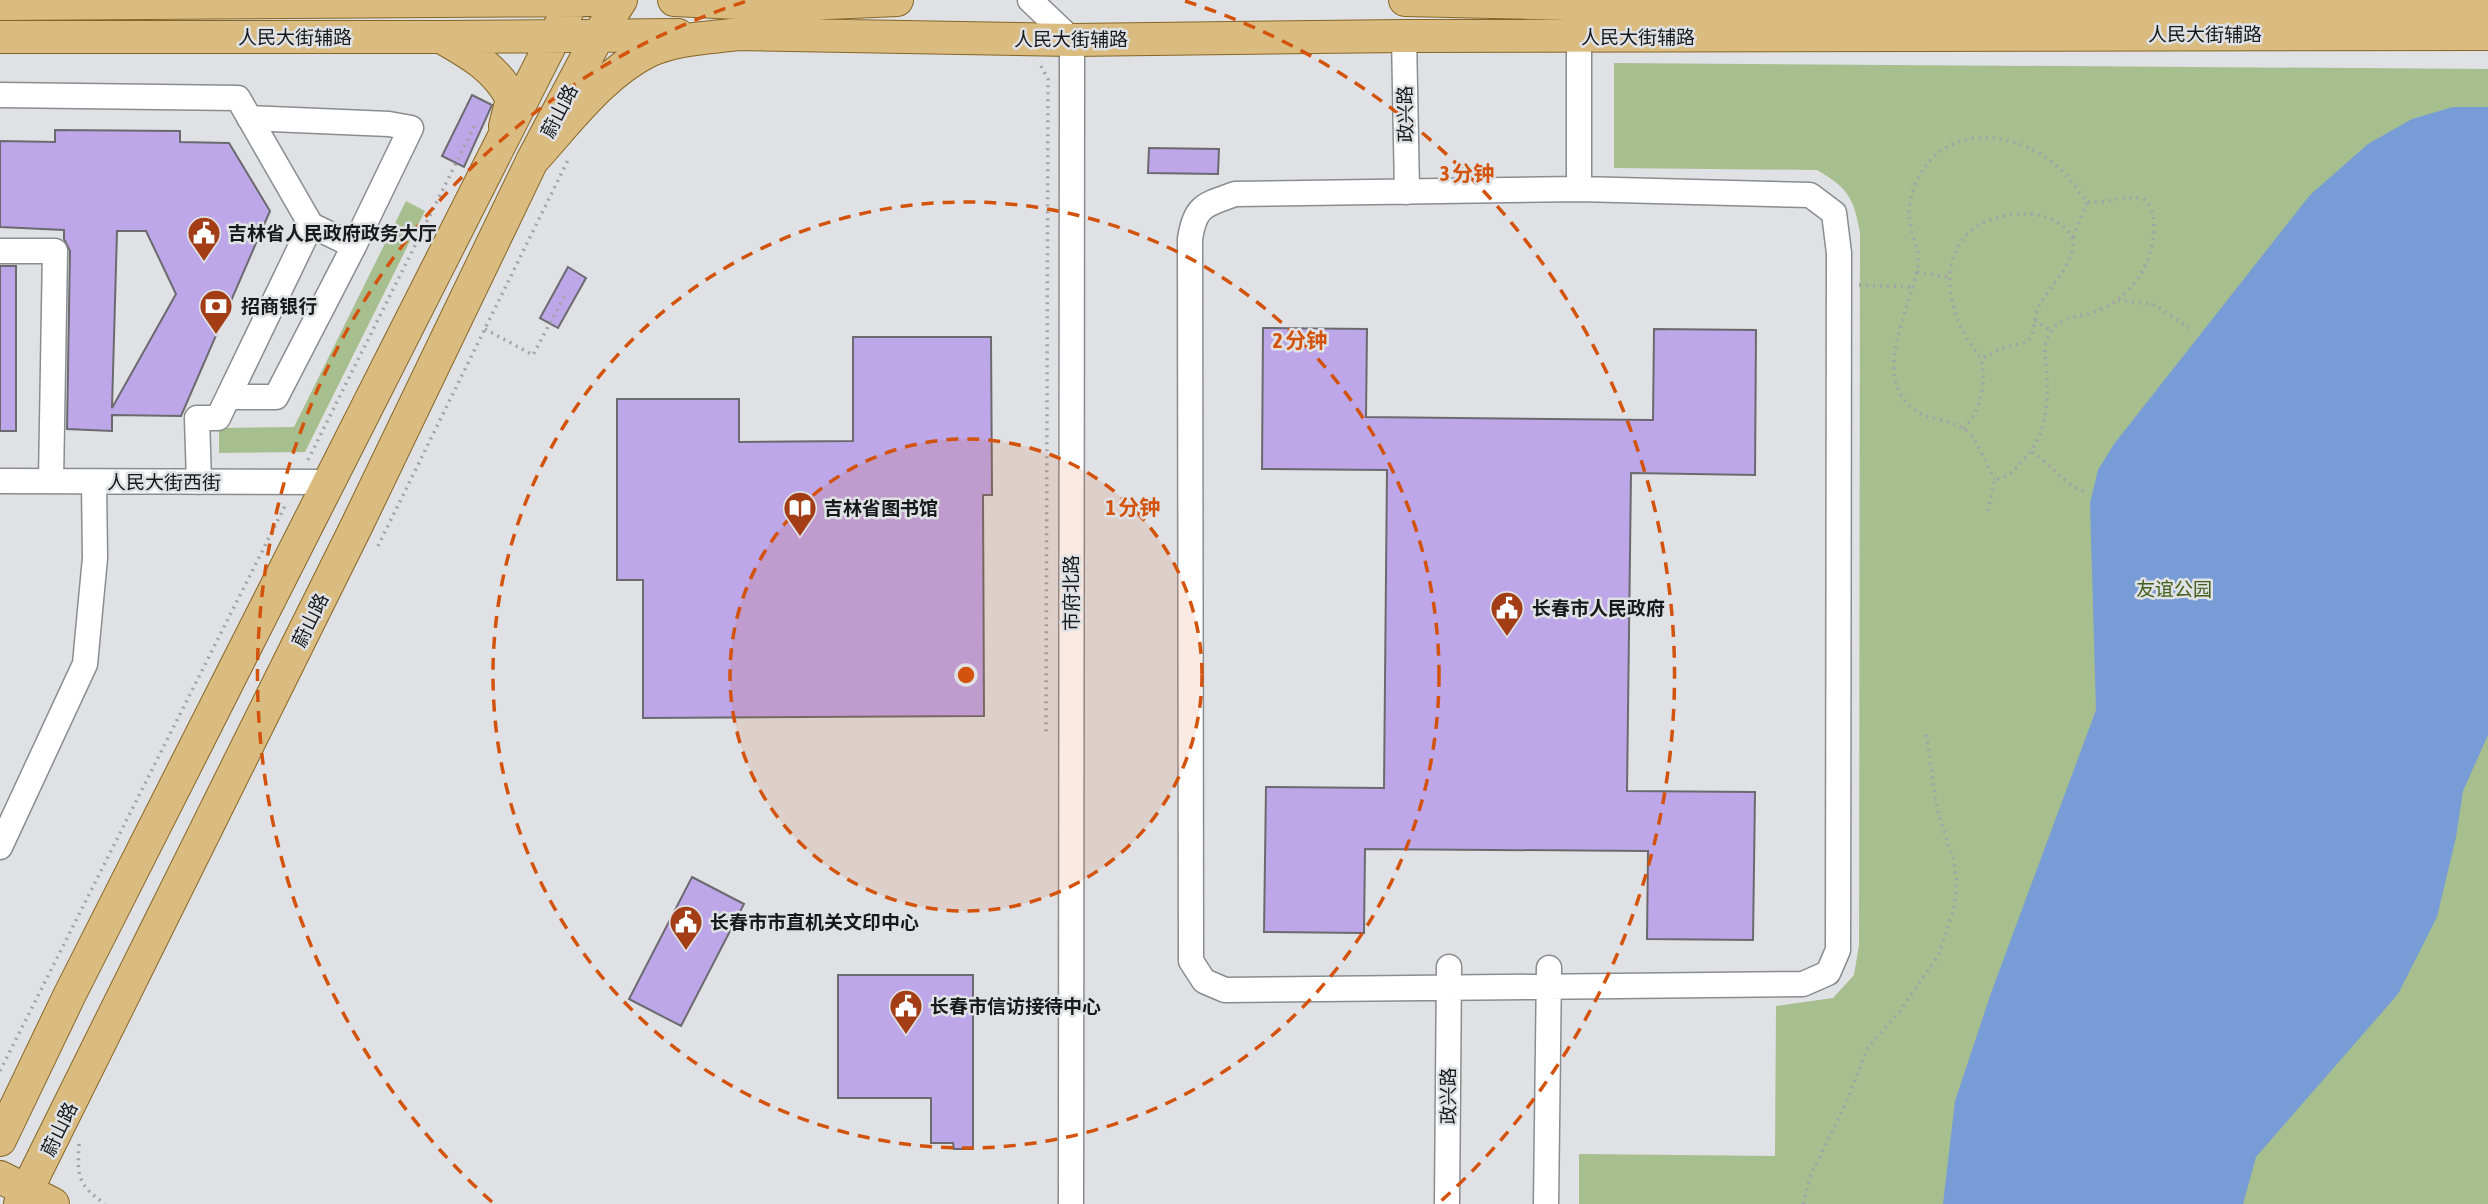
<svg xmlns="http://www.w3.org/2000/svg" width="2488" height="1204" viewBox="0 0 2488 1204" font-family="'Asap Condensed','Noto Sans SC',sans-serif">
<rect width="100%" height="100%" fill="#dfe1e4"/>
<path fill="#a7be8f" d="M1614,63L2488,69V1204H1579V1154L1775,1156L1776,1006L1833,998L1854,975L1859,945L1860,233C1854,198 1848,188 1817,170L1614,168Z
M406,201L425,211L305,452L219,453V428L294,427Z"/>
<path fill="#789cd6" d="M2453,107H2488V735L2463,791L2456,837L2437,917L2398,994L2256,1157L2243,1204H1943L1955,1101L1991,993L2096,710L2090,503L2098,470L2114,444L2310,195L2368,144L2412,119Z"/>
<path fill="#bda7e9" stroke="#6b6a6e" stroke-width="2" fill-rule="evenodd" d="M472,95L492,105L464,167L442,156Z
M55,130L180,131V142L229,143L270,211L181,416L112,415V431L67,429L70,251L64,239V230L0,227V141L55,142ZM117,231H146L176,294L112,408Z
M1149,148L1219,149L1218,174L1148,173Z
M0,266H16V431H0Z
M568,267L586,278L558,328L540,318Z
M1263,328L1367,329L1366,417L1653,420L1654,329L1756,330L1755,475L1631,473L1627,791L1755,792L1753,940L1647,939L1648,851L1365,849L1364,933L1264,932L1266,787L1384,788L1387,470L1262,469Z
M853,337H991L992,495H983L984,716L643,718V580H617V399H739V442L853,441Z
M692,877L744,904L681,1026L629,999Z
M838,975H973V1149H954L953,1143H931V1098H838Z"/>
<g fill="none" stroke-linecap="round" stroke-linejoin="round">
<defs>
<path id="minor" d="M1030,0L1072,40L1071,1204
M1579,18V189
M1404,36L1407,192
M0,95L238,98L311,225
M249,118L389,124L411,128L354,246
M1579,189L1810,195L1834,213L1839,253L1838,950L1828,973L1803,984L1225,990L1204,981L1191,961L1190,239C1195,205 1205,205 1235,194Z
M0,251H55L51,481
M0,481L328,482
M199,482L197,418H218L311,225L354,246L276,397H229
M0,847L85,664L95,558L94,482
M1447,1204L1449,967
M1546,1204L1549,968"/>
<path id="major" d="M674,0L782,5L897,0
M1405,0L1579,4L2488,3
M0,4L590,0
M0,37H441C471,54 496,68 512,99L505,126
M442,37L678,35
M532,161C567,123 602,74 649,51C677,38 710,38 739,34L1072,40L1404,36L2488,34
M0,1140L70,994L573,0
M0,1177L53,1204
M20,1204L357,525L532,161L598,36L621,0"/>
</defs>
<use href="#minor" stroke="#8a8d90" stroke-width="27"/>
<use href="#major" stroke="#866626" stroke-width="34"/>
<path stroke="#a1a3a6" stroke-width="3.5" stroke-dasharray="2 5" stroke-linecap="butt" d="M1041,66L1048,79L1046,736
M2073,237L2087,202
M1917,272L1947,277
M1859,285L1912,287
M2118,300L2155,305L2189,328
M2035,320L2051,331
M485,329L533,355L566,293
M1964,429C1979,412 1984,393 1983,370C1982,355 1970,346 1964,333C1946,299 1940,252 1976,227C1993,215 2023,211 2043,216C2055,219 2073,230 2073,243C2071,270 2049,285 2038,308C2033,317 2036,337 2026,342C2020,345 2011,345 2005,347C1996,350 1990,356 1981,358
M2032,452C2052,465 2065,487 2087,492
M308,460L475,125
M1988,511L1995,479C2010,478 2015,469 2024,459C2046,437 2048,405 2047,374C2046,359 2042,347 2050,333C2058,317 2076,318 2091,313C2130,301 2155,264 2154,224C2153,214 2151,201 2140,198C2123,195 2104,204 2087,202C2076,188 2066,172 2052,162C1998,121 1925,129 1910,203C1905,228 1921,246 1918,265C1913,300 1883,354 1898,389C1914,424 1940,414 1964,429C1978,438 1986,465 1995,479
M378,546L568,160
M0,1071L286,504
M79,1144C77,1177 78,1185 105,1204
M1803,1204L1811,1174L1847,1101L1868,1047L1900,1011L1938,956L1954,908L1957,884L1953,858L1937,810L1926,733"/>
<use href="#minor" stroke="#fff" stroke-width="24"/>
<use href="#major" stroke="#dabc80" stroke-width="32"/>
</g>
<circle cx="966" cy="675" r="236" fill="#d3530d" fill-opacity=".12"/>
<g fill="none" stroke="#d3530d" stroke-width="3.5" stroke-dasharray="12 9">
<circle cx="966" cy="675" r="236"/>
<circle cx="966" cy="675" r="473"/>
<path d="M492 1202A709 709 0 0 1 747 1M1185 1A709 709 0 0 1 1440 1202"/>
</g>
<defs>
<symbol id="civic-pin" viewBox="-11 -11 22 30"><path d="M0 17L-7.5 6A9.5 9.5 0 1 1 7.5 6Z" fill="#a33d16" stroke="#dfe1e4"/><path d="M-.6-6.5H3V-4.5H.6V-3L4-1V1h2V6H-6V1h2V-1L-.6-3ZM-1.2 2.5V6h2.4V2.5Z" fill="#fff"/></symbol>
<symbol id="bank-pin" viewBox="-11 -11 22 30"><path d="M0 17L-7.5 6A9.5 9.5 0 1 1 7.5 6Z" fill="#a33d16" stroke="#dfe1e4"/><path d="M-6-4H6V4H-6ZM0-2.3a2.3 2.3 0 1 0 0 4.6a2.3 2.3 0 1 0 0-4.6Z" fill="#fff"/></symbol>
<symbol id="library-pin" viewBox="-11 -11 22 30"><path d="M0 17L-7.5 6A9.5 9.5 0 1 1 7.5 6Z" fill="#a33d16" stroke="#dfe1e4"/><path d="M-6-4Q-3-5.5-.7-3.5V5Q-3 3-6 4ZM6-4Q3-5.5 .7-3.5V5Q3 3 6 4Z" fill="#fff"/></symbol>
</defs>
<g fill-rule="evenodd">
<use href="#civic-pin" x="185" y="214" width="38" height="52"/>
<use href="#bank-pin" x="197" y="287" width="38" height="52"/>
<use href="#library-pin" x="781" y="489" width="38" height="52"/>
<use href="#civic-pin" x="1488" y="589" width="38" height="52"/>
<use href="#civic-pin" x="667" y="903" width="38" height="52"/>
<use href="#civic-pin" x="887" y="987" width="38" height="52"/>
</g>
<g text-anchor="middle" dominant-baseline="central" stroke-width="5" stroke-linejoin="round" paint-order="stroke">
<g font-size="19" fill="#18191a" stroke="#dfe1e4">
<text x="2205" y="34">人民大街辅路</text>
<text x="295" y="37">人民大街辅路</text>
<text x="1638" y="37">人民大街辅路</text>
<text x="1071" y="39">人民大街辅路</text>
<text transform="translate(559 111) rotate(-63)">蔚山路</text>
<text transform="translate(1405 114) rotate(-91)">政兴路</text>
<text x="164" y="482">人民大街西街</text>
<text transform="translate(1071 593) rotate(-90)">市府北路</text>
<text transform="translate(310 620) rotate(-64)">蔚山路</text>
<text transform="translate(1448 1096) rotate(-90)">政兴路</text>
<text transform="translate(59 1129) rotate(-64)">蔚山路</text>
</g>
<g font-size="19" font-weight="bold" fill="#18191a" stroke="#dfe1e4" text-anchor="start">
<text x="228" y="233">吉林省人民政府政务大厅</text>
<text x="241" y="306">招商银行</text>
<text x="824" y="508">吉林省图书馆</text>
<text x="1532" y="608">长春市人民政府</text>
<text x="710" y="922">长春市市直机关文印中心</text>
<text x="930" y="1006">长春市信访接待中心</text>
</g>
<g font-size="19" fill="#425f1b" stroke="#dfe1e4">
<text x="2174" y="589">友谊公园</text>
</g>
</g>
<circle cx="966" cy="675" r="10" fill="#d3530d" stroke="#dfe1e4" stroke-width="3.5"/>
<g font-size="21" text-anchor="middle" font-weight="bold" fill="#d3530d" stroke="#dfe1e4" stroke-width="5" stroke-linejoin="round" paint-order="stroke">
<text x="1467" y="181">3 分钟</text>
<text x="1300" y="348">2 分钟</text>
<text x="1133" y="515">1 分钟</text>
</g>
</svg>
